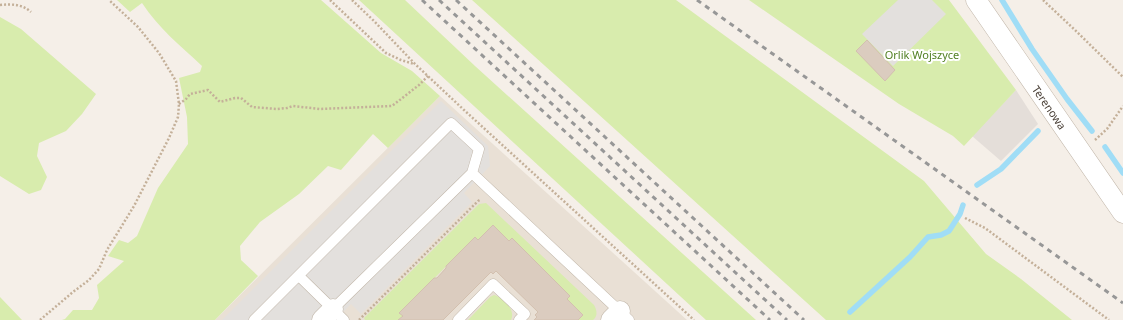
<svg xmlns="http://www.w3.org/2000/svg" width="1123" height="320" viewBox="0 0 1123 320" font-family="'Noto Sans',sans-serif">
<rect width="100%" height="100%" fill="#f5efe8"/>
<path fill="#e9e0d5" d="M440,96L687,320H215Z"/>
<path fill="#e4ded9" d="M1016,90L1038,124L1001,161L972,136Z"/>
<path fill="#d8ecad" d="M117,0H321L381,53L412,71L440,96L388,148L373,134L341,170L328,166L299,194L260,222L240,246L241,260L258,276L215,320H62L65,319L73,310H92L99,298L97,285L124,261L108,256L119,240L128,243L137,236L158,188L188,144L187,117L179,78L200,72L202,66C180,45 159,29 142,3L130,12Z
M359,0H405L475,66L756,320H706Z
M472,0H676L924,181L986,254L1021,279L1072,320H826Z
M749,0H949L1016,90L964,146L953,136L899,104Z
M0,17L21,29L96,94L82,114L66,131L39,143L37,156L47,177L41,190L29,194L0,176Z
M486,203L594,305C597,310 598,316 593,320H578L583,315L567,299L570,296L512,238L509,241L478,240L475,237L400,313L403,316L398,320H365L364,318L479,204Z
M494,295C504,298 516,310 511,320H468L490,297Z
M0,297L22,320H0Z"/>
<path fill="#e3e0dd" d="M898,0H932L946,14L893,66L862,34Z
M441,101L488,146L490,166L464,193L472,202L361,314L351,304L335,320H222Z"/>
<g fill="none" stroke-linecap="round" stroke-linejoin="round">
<path stroke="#a0ddf6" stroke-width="5.5" d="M1002,0L1032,49L1067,99L1092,131
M1105,147L1123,173
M977,185L1001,169L1038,131
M850,312L910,257L928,237L941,235L949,231L960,214L963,205"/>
</g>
<path fill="#dbccbf" stroke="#d3c0af" d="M867,40L895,70L885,81L856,51Z
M493,225L509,241L512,238L570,296L567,299L583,315L578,320H534L537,317L535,315L538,312L496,271L493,274L491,272L443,320H398L403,316L399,313L434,278H437L446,268V266L475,237L478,240Z"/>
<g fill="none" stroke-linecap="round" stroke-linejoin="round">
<defs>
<path id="lane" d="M472,173L629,320
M299,276L344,320
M254,320L451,123L479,149L472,173L333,309
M458,320L493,284L525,314L519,320"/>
<g id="street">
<path id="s1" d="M976,0L1123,213"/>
<path d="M322,320L333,309"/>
<path d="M611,320L620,311"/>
</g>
</defs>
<use href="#lane" stroke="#c1b6a9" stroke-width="11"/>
<use href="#street" stroke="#c1b6a9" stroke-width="21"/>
<path stroke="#c4b099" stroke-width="2.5" stroke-dasharray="2 2" stroke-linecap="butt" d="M330,0L386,53L401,60L414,64
M352,0L374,21L415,64L464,110L694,320
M1043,0L1075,30L1123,77
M0,5C12,4 22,4 31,12
M179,104L186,99L190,94L208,90L220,102L235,98H241L252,107L277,109L287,108L293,106L320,109L392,106L419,85L428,76
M1095,140L1107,129L1123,106
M965,218L985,228L1109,320
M40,320L73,292L89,280L99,269L107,250L134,206L169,138L178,117L179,104L176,81L159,53L138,27L109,0
M359,320L478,201L480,200"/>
<use href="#lane" stroke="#fff" stroke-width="10"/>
<use href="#street" stroke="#fff" stroke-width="20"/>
<path stroke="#979797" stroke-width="3" stroke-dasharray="5 5" stroke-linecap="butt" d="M422,0L770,320
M439,0L787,320
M456,0L804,320
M697,0L1123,303"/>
</g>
<g text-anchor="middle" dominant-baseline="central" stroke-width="4" stroke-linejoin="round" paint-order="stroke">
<g font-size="11" fill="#528024" stroke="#fff">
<text x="922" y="54">Orlik Wojszyce</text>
</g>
<g font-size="11" fill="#493f36" stroke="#fff">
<text stroke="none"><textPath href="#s1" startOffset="130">Terenowa</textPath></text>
</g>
</g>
</svg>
